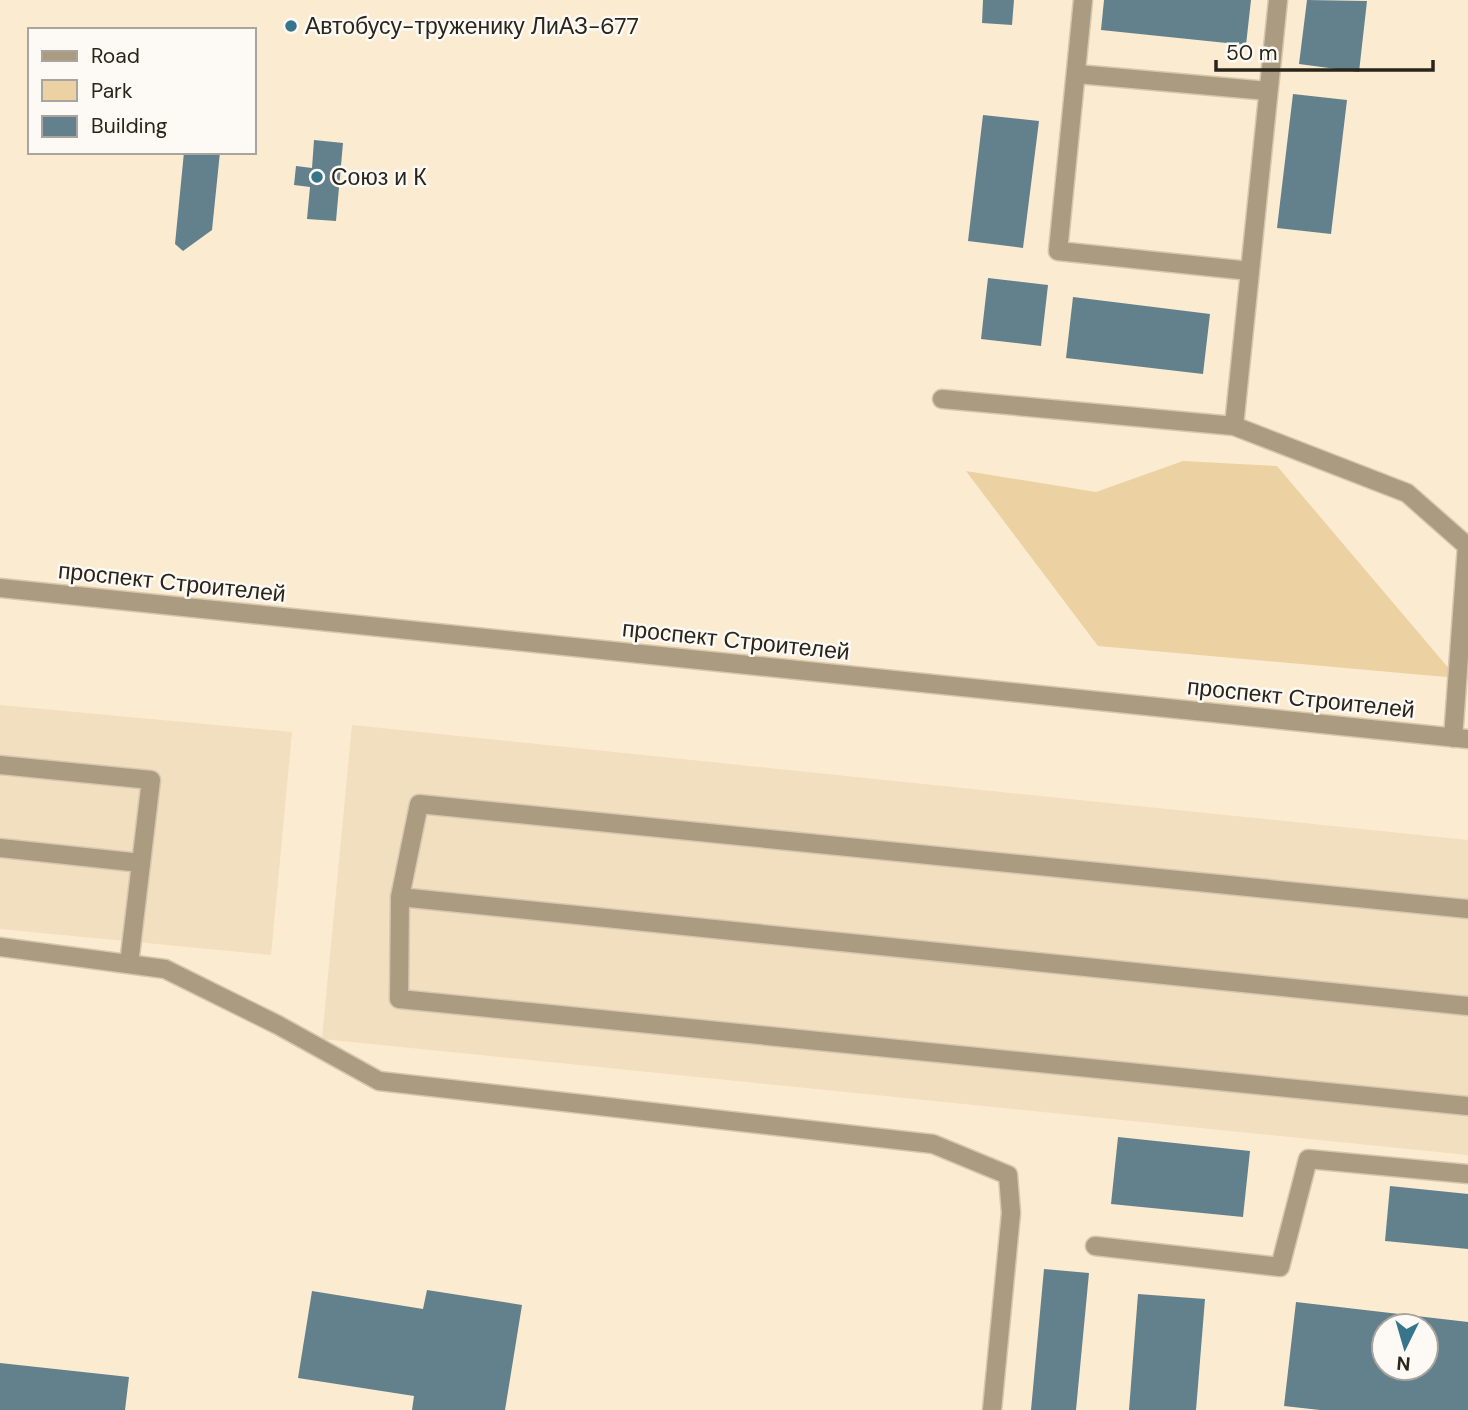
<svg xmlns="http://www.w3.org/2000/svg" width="1468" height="1410" viewBox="0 0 1468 1410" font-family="'DM Sans',sans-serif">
<rect width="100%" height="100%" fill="#fbebd1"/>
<path fill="#f2dfbf" d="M0,705L292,732L271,955L0,929Z
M352,725L1468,840V1155L322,1039Z"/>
<path fill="#ecd1a2" d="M1183,461L1277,466L1457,678L1098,646L966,471L1096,492Z"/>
<path fill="#63818c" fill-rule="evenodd" d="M983,0H1014L1012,25L982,23Z
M1104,0H1251L1246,45L1101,30Z
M1307,0L1367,1L1359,72L1299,64Z
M1293,94L1347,100L1331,234L1277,228Z
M983,115L1039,121L1023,248L968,241Z
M314,140L343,143L336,221L307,219L310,187L294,185L296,166L312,168Z
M184,152H220L212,230L183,251L175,244Z
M988,278L1048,285L1041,346L981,339Z
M1073,297L1210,314L1203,374L1066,358Z
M1118,1137L1250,1151L1243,1217L1111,1204Z
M1390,1186L1468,1194V1249L1385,1241Z
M1044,1269L1089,1273L1076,1410H1031Z
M427,1290L522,1305L505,1410H412L414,1396L298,1378L312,1291L423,1309Z
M1138,1294L1205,1299L1196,1410H1129Z
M1296,1302L1468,1322V1410H1320L1284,1406ZM1384,1326H1426V1368H1384Z
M0,1363L129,1377L125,1410H0Z"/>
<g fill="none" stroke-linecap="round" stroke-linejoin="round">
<defs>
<path id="minor" d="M1083,0L1058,251L1250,271
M1077,74L1268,91
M942,399L1234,426L1407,493L1467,546L1453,738
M1234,426L1278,0
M0,588L1468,739
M0,765L151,780L129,964
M0,848L141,863
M400,897L1468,1006
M1468,909L419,804L400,897L399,999L1468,1106
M0,947L165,969L278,1025L379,1081L933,1144L1008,1175L1011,1213L992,1410
M1095,1246L1280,1267L1308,1159L1468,1174"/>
</defs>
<use href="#minor" stroke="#d5c7b0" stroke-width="21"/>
<use href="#minor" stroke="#ab9b81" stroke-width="18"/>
</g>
<g fill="#36758a" stroke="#fdfaf5" stroke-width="2.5">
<circle cx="291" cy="26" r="7"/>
<circle cx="317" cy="177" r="7"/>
</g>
<g text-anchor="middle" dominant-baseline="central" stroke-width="5" stroke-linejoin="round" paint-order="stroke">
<g font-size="23" fill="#2a251b" stroke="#fdfaf5" text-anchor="start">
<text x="305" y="26">Автобусу-труженику ЛиАЗ-677</text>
<text x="331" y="177">Союз и К</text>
</g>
<g font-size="23" fill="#2a251b" stroke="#fdfaf5">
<text transform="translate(172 582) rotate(6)">проспект Строителей</text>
<text transform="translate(736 640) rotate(6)">проспект Строителей</text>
<text transform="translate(1301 698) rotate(6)">проспект Строителей</text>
</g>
</g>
<rect x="28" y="28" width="228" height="126" fill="#fdfaf5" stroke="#a9a59e" stroke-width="2"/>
<rect x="42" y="51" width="35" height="10" fill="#ab9b81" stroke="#a9a59e" stroke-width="2"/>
<text x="91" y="63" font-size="21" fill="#2a251b">Road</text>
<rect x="42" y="80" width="35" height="21" fill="#ecd1a2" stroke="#a9a59e" stroke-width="2"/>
<text x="91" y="98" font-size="21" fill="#2a251b">Park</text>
<rect x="42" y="116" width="35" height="21" fill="#63818c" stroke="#a9a59e" stroke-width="2"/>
<text x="91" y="133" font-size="21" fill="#2a251b">Building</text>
<g transform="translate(1405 1347) rotate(185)"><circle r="33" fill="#fdfaf5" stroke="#a9a59e" stroke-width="2"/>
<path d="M0-5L12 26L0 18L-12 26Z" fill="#36758a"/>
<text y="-10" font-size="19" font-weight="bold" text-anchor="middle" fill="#2a251b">N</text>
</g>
<path d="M1216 60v10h217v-10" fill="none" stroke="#2a251b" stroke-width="3.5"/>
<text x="1226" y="60" font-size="21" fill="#2a251b" stroke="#fdfaf5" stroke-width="5" paint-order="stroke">50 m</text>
</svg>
